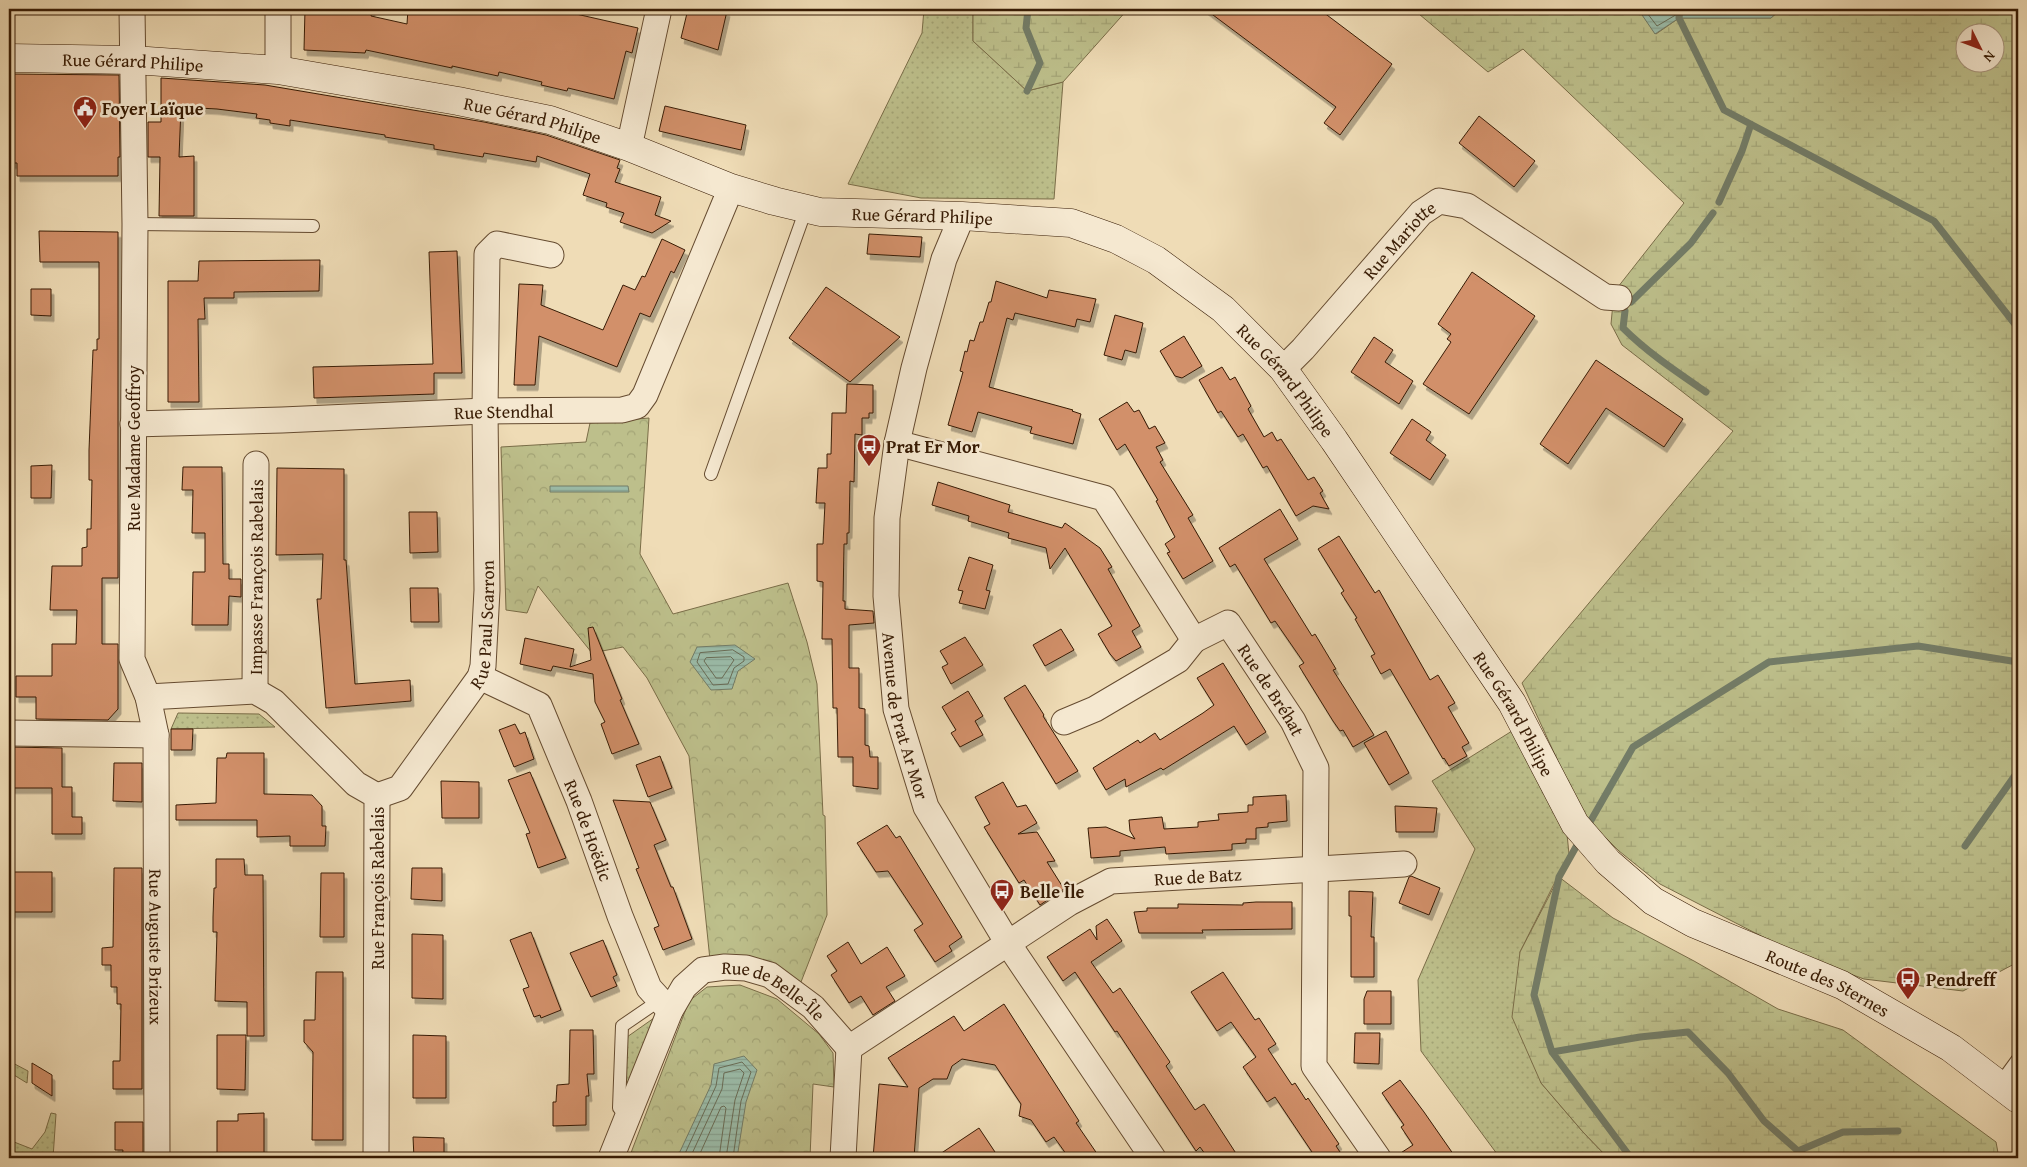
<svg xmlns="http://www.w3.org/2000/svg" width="2027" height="1167" viewBox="0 0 2027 1167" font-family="'Gentium Book Plus',serif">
<defs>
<pattern id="grass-dots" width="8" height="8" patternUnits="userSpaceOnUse" patternTransform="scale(1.25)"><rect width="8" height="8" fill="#bdbf8b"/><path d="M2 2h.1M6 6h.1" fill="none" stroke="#a3a476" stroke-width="1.8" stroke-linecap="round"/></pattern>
<pattern id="wetland-marsh" width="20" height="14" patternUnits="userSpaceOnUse" patternTransform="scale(1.25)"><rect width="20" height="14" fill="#bdbf8b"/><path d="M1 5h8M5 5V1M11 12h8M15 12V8" fill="none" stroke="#a3a476"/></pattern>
<pattern id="park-crowns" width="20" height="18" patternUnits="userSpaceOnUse" patternTransform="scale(1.25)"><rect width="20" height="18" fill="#bdbf8b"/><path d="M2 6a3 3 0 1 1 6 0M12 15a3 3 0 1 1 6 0" fill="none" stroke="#a3a476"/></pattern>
<pattern id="water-rules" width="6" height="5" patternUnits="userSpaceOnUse" patternTransform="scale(1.25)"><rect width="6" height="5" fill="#9bbca9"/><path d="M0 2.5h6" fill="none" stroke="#86a190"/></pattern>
<filter id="shadow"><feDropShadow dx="3" dy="5.5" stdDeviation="0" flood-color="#0004"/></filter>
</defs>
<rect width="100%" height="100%" fill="#efdcb6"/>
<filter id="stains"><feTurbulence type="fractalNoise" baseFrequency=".004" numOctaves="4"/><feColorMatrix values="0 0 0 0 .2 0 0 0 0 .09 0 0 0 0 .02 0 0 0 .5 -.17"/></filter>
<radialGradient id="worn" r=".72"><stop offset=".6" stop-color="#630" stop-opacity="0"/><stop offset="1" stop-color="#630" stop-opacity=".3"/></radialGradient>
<path fill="url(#grass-dots)" stroke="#7a6d48" d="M924,9H973V41L1027,91L1063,82L1054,199L921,198L848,184L922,33Z
M178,713L259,714L275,727L171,729Z
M1512,731L1567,834L1569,854L1520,952L1541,1083L1583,1132L1608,1158H1500L1421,1051L1418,980L1475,849L1432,781Z
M654,1018L625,1092L627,1037Z
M9,1061L28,1071L27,1083L9,1072Z
M51,1113L56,1114L53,1158H9V1140L32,1149L45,1132Z"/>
<path fill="url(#wetland-marsh)" stroke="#7a6d48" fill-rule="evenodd" d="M973,9H1128L1063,82L1027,91L973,41Z
M1413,9H1638L1656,34L1679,18H1771L1781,9H2018V962L1963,991L1864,979L1798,955L1660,884L1619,851L1574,806L1556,757L1522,683L1733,431L1622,345L1611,324L1614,292L1684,203L1523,49L1488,72ZM1964,32H1994V62H1964Z
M1559,877L1613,918L1694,961L1778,1009L1843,1030L1996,1142L1999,1158H1608L1583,1132L1541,1083L1512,1017L1520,952Z"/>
<path fill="url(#park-crowns)" stroke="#7a6d48" d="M649,418L640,554L673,614L788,583L807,642L817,684L823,815L825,816L827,915L801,982L748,961L710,960L689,756L647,678L623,647L592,653L538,586L527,613L506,610L501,447L586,442L590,423Z
M740,985L777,999L819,1034L833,1053L834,1087L813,1084L810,1158H629L689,1001L707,987Z"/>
<path fill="url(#water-rules)" stroke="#737c67" d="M1638,9H1781L1771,18H1679L1655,34Z
M550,486H628L629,492H550Z
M735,645L755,659L738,671L732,689L711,690L690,662L697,647Z
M744,1056L757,1070L746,1102L737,1158H677L711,1085L714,1064Z"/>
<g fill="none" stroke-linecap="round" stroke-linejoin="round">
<path stroke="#696c56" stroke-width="1" d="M1644,9L1657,26L1679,13H1768L1773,9
M733,650L744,657V661L734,668L728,684L713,685L697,662L700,653Z
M731,657L734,660L722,678H716L704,661L706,658Z
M683,1158L716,1086L719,1068L742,1062L751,1072L741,1101L733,1158
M690,1158L722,1089L724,1073L740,1069L744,1073L735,1100L726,1158
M698,1158L721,1107L724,1106L726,1108L719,1158"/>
<path stroke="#737c67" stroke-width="7" d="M1680,9L1679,18L1724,110L1934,221L2018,328
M1027,91L1040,63L1026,28L1028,9
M1719,202L1742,151L1751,124
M1631,302L1691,243L1713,213
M1625,311L1623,328C1648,353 1677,372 1706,392
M1586,829L1633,747L1769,662L1918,646L2018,662
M1581,838L1559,877L1534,995L1552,1052L1631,1158
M1965,846L2018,771
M1552,1052L1640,1037L1688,1032L1728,1073L1764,1121L1798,1151L1843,1132L1898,1131"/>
</g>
<path fill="#d2906b" stroke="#371b04" filter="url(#shadow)" d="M305,9H372L371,16L407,24L408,9H554L638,28L632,53L626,51L614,99L568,88L567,91L541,85L542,82L499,72L498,76L452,66V68L366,50L365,53L304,50Z
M688,9H717L727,11L718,50L681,38Z
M1205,9H1319L1392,64L1340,135L1324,123L1336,107Z
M9,74L119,75L120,157H118V176H17V163H9Z
M161,78L265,85L484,122L546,135L620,160L617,168L620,169L615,182L661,197L655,215L671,221L652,233L620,222L624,213L606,207L607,203L583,195L590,174L537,156L536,162L484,153L483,157L434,149V145L385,137V135L290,120V126L270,123V120L256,118L257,114L217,109L181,107L179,157L194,156V216H159L160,157H148V122H161Z
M665,106L746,125L741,150L659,131Z
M1479,116L1535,161L1514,187L1459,143Z
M39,231L118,232V578H102V644H118V709L108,720L36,719V697H16V676H52V644H76L77,610H50L52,566H82V548L87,547V529H91L92,480H89V450L93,350H97V339H99V262H40Z
M869,234L922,237L920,257L867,254Z
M662,239L685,250L674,273L671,271L650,317L640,313L617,367L539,336L535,385H514L519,284L543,285L541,305L603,330L623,285L635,290L642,276L645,277Z
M457,251L462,373H434V394L314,398L313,367L433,364L429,252Z
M320,260L319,291L234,292V298H204L205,319H198L199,402H168V281H198L199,261Z
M1472,272L1535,316L1469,414L1423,384L1451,342L1447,339L1451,334L1438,324Z
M996,281L1047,298L1049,290L1096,299L1090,322L1077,319L1075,327L1015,313L1013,320L1007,318L989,387L1073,410L1072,411L1081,414L1073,444L1030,433L1032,427L978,412L972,432L948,425L963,372L960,371L965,351L967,352L970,340L974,341L980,322H983L989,302H991Z
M826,287L900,337L850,382L789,338Z
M31,289H51V316L31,315Z
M1115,315L1143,323L1136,353L1125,350L1122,360L1104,355Z
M1184,336L1202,366L1182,378L1175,376L1160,351Z
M1374,337L1393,350L1385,362L1413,381L1399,404L1351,372Z
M1596,360L1683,419L1664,447L1606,408L1568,464L1540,444Z
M1222,367L1230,380L1235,377L1251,406L1248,409L1264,437L1272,432L1277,441L1281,439L1308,480L1314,477L1323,491L1320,493L1329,509L1313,506L1296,516L1267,466L1263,468L1243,434L1238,437L1221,411L1218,413L1199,380Z
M847,384L873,385V413H869V418H862V435L855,434L854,482L850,481L849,533H847V544H844L843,601H845V609L873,611L874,623L849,625V668H859V708L865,709V745L869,746L870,757H878V789L853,786V757H838L837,708H833L832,639H822L823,582L817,581V544H823L825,503H816L818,468H827V454H831L832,413H846Z
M1127,402L1134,412L1139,410L1149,429L1155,426L1165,443L1156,447L1163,460L1160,462L1193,515L1188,518L1213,561L1183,579L1167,553L1170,552L1165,544L1175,537L1156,501L1158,500L1125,444L1117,450L1099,419Z
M1412,419L1431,432L1426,440L1446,455L1430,480L1390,453Z
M52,465L51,498H31V466Z
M183,467H222L223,564H229V579H241V597L229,596L228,625H192L193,572H205V533H192L193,490H182Z
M277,468L344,469V560H346L355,684L410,680L411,701L326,708L317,599H321L323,554L276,555Z
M938,482L1010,505L1008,512L1062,528L1065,523L1100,548L1112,567L1108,569L1140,626L1132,631L1141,647L1116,661L1110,654L1098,634L1112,626L1065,548L1050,569L1046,548L1008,538L1009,533L968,521L969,516L932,505Z
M1280,509L1298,539L1264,559L1312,636L1315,634L1336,669L1333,670L1374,735L1353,747L1343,730L1340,731L1333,721L1299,666L1304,663L1275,621L1271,623L1235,564L1230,567L1219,548Z
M409,512H437L438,552L410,553Z
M1339,536L1375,593L1379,590L1430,680L1438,675L1455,703L1448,707L1469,743L1462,747L1467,756L1449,766L1444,758L1443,759L1390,669L1381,674L1371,656L1375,654L1355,619L1357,618L1341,593L1344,591L1318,549Z
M969,557L993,565L986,590L990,591L985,609L959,603L963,591L958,590Z
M410,588H438L439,622H411Z
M593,627L622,699L620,700L639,744L612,754L601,724L605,722L595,702L593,674L553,666L551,671L520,664L525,638L574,649L570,667L591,660L588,628Z
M1061,629L1074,650L1045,666L1033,645Z
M965,637L983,665L951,684L942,667L948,664L940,651Z
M1223,663L1266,732L1246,745L1234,726L1163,770L1161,768L1126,787L1125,779L1106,790L1093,768L1138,740L1140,743L1155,733L1160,740L1203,713L1214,705L1197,678Z
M1025,685L1044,715L1043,716L1078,771L1056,784L1004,698Z
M968,691L983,716L975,721L983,735L960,747L951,733L956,730L942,707Z
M515,724L520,734L525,732L534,759L514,767L499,730Z
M171,729H193L192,750H171Z
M1386,731L1409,773L1389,785L1364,743Z
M9,747L62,748V787H72V817H82V834H52V788H9Z
M227,753H264V794L312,795L322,806V826H326L325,846H290V836L257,837V820H176V805L216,803L217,758H226Z
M660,756L672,788L648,797L636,765Z
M114,763H142V802L113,801Z
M530,772L566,858L538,868L526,834L530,833L508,780Z
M441,781L479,782V818H442Z
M1003,782L1017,807L1026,805L1037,823L1018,834L1037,832L1055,861L1047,862L1064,889L1040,905L1024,880L1019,883L984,827L990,824L975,797Z
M1286,795L1287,821L1268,823V827L1256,828V839H1246V843L1232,844V850L1166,854L1165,847L1120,851V856L1091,858L1088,828L1106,827L1135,839L1130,831L1129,820L1162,817L1164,829L1198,827V822L1219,820L1218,814L1248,812V805H1253V797Z
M613,800L650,802L666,840L654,845L671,887H673L692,939L663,950L654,928L659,926L636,869L639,868Z
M1395,806L1437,808L1434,832H1396Z
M887,825L896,838L900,836L962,937L949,946L952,951L935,962L914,930L923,924L888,871L876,872L857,843Z
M216,859H244L245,875H263L264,1036H247V1002L215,1001L217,932H213V917L214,888H216Z
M114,868H142V1089H113V1061H120L121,1004H117V987H111V965H102V948L113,947Z
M412,868H442V901L411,899Z
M9,872H52V912H9Z
M321,873H344V937H320Z
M1411,876L1440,888L1429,915L1399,903L1409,877Z
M1349,891L1373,892L1371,937H1374V977H1351V916H1349Z
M1256,902H1292V929L1202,930L1203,933H1139L1134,912L1147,911V908H1178V904L1243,905V903Z
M1107,919L1122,941L1091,962L1113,993L1120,988L1170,1062L1166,1066L1195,1110L1204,1104L1239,1158H1208L1200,1147L1196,1151L1117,1031L1115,1032L1075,972L1063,981L1047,957L1090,929L1097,940L1096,926Z
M531,932L561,1010L541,1018L540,1015L534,1017L523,989L529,987L510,940Z
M412,934L443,935V999L412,998Z
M603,940L617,975L613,977L617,986L591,997L570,953Z
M848,942L861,964L887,947L905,976L886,987L895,1001L873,1015L861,996L849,1003L831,975L837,971L827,956Z
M316,972H343V1140H312L313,1052L304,1042V1020H315Z
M1223,972L1255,1020L1259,1018L1276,1044L1268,1049L1292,1085L1295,1083L1306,1100L1308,1098L1339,1144L1336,1146L1344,1158H1316L1275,1097L1267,1102L1243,1067L1256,1057L1231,1022L1217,1031L1191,992Z
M1367,991H1391V1024H1364V999Z
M1004,1004L1079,1121L1076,1123L1100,1158H1069L1054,1137L1046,1142L1031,1120L1019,1116L1021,1104L995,1065L962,1059L952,1066L947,1079H933L919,1088L914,1158H873L879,1084L908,1087L888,1058L954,1016L964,1031Z
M570,1030H593L594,1074H587L589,1096H586V1125L553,1126V1102H556L557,1085L569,1084Z
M1355,1033H1380L1379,1064L1354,1063Z
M217,1035H246L245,1090L217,1089Z
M413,1035L446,1036V1098H413Z
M32,1063L52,1075V1096L32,1083Z
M1400,1080L1424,1112L1456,1158H1393L1413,1145L1401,1127L1404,1125L1382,1093Z
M264,1113V1158H217V1121H238V1114Z
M115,1122H143V1158H122L123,1150H115Z
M979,1128L999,1158H934Z
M413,1137L444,1138V1158H414Z"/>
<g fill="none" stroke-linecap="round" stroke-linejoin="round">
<defs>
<path id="lane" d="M135,224L313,226
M711,474L806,209
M1999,1085L2018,1059
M628,1116L619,1108L622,1026L660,1000"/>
<g id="street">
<path id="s1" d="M132,9L135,224L132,659L148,697L156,735L157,1158"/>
<path d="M278,70V9"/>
<path d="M629,147L659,9"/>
<path id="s2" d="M962,216L944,259L914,368L897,443L887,518L886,596L896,709L926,807L1009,945L1153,1158"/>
<path id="s3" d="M1283,369L1303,349L1421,213L1439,201L1467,206L1605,297L1619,298"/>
<path id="s4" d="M133,424L282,420L485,411L622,410L637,406L645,395L731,188"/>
<path id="s5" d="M897,443L1104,498L1194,640L1228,623L1293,721L1316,768L1314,1066L1378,1158"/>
<path id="s6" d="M480,677L539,705L579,801L620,916L649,988L670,1011"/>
<path id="s7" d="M255,691L256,464"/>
<path d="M148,697L255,691L274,702L356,784L377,796L376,1158"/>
<path d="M1064,722L1095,709L1178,660L1194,640"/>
<path d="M9,733L156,735"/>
<path id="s8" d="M377,796L400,788L480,677L483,666L487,590L485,411L487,254L497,244L551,255"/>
<path id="s9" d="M611,1158L670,1011L684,987L703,970L725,967L746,968L770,975L813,1007L849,1048L1069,903L1111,881L1404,864"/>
<path d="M843,1158L849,1048"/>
</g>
<g id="secondary">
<path id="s10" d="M9,58L133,60L278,70L458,101L550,120L629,147L731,188L774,201L820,212L962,216L1071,223L1116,239L1156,260L1223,309L1283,369L1334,440L1512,703L1575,824L1608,862L1653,901L1693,923L1842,985L1951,1048L2018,1099"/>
</g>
</defs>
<use href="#lane" stroke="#654b30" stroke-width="14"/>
<use href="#street" stroke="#654b30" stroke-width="27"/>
<use href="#secondary" stroke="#371b04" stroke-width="29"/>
<use href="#lane" stroke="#f5e8d0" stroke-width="12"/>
<use href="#street" stroke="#f5e8d0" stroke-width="25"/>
<use href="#secondary" stroke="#f5e8d0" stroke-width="28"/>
</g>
<defs>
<symbol id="civic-pin" viewBox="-11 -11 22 30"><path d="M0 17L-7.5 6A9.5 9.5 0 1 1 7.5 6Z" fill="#8f2418" stroke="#f5e8d0"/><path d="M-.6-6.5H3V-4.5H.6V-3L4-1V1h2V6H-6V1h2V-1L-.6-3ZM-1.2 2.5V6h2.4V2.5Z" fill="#fff"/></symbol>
<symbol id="bus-pin" viewBox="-11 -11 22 30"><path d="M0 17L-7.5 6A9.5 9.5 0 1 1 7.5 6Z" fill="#8f2418" stroke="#f5e8d0"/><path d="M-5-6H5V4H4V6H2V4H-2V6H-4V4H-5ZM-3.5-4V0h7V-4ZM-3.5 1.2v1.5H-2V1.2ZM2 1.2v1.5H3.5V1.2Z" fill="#fff"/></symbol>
</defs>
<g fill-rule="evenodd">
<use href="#civic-pin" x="71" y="94" width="28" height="38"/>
<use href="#bus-pin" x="855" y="432" width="28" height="38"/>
<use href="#bus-pin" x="988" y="877" width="28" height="38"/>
<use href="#bus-pin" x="1894" y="965" width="28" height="38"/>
</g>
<g text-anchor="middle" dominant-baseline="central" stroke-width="5" stroke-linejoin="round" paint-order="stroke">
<g font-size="18" fill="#371b04" stroke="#f5e8d0">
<text stroke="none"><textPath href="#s10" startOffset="124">Rue Gérard Philipe</textPath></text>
<text stroke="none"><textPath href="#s10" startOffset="529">Rue Gérard Philipe</textPath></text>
<text stroke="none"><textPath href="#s10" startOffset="934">Rue Gérard Philipe</textPath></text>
<text stroke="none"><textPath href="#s3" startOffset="174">Rue Mariotte</textPath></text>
<text stroke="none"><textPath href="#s10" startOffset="1354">Rue Gérard Philipe</textPath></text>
<text stroke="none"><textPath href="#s4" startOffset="371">Rue Stendhal</textPath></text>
<text transform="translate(133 448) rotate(-90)">Rue Madame Geoffroy</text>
<text stroke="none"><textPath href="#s7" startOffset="114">Impasse François Rabelais</textPath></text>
<text stroke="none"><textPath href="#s8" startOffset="214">Rue Paul Scarron</textPath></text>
<text stroke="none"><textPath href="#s5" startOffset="500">Rue de Bréhat</textPath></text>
<text stroke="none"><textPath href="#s10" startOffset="1759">Rue Gérard Philipe</textPath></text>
<text stroke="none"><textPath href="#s2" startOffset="512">Avenue de Prat Ar Mor</textPath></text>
<text stroke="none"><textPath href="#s6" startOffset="200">Rue de Hoëdic</textPath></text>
<text stroke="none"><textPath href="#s9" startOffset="786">Rue de Batz</textPath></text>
<text transform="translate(377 888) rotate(-90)">Rue François Rabelais</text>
<text stroke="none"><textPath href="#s1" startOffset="942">Rue Auguste Brizeux</textPath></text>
<text stroke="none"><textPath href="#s10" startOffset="2188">Route des Sternes</textPath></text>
<text stroke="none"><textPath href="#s9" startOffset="289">Rue de Belle-Île</textPath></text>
</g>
<g font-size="18" font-weight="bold" fill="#371b04" stroke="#f5e8d0" text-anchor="start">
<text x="102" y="108">Foyer Laïque</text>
<text x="886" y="446">Prat Er Mor</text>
<text x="1020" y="891">Belle Île</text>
<text x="1926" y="979">Pendreff</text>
</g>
</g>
<rect width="2027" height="1167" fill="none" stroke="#efdcb6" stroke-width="30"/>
<rect x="10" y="10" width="2007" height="1147" fill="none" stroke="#371b04" stroke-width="2.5"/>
<rect x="15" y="15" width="1997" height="1137" fill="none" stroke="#371b04"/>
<g transform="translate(1980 48) rotate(132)"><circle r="24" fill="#f5e8d0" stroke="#a9967e"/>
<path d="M0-4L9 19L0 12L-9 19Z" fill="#8f2418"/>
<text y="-8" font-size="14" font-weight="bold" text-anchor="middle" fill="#371b04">N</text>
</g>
<rect width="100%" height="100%" filter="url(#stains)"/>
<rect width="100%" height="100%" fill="url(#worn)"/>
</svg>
